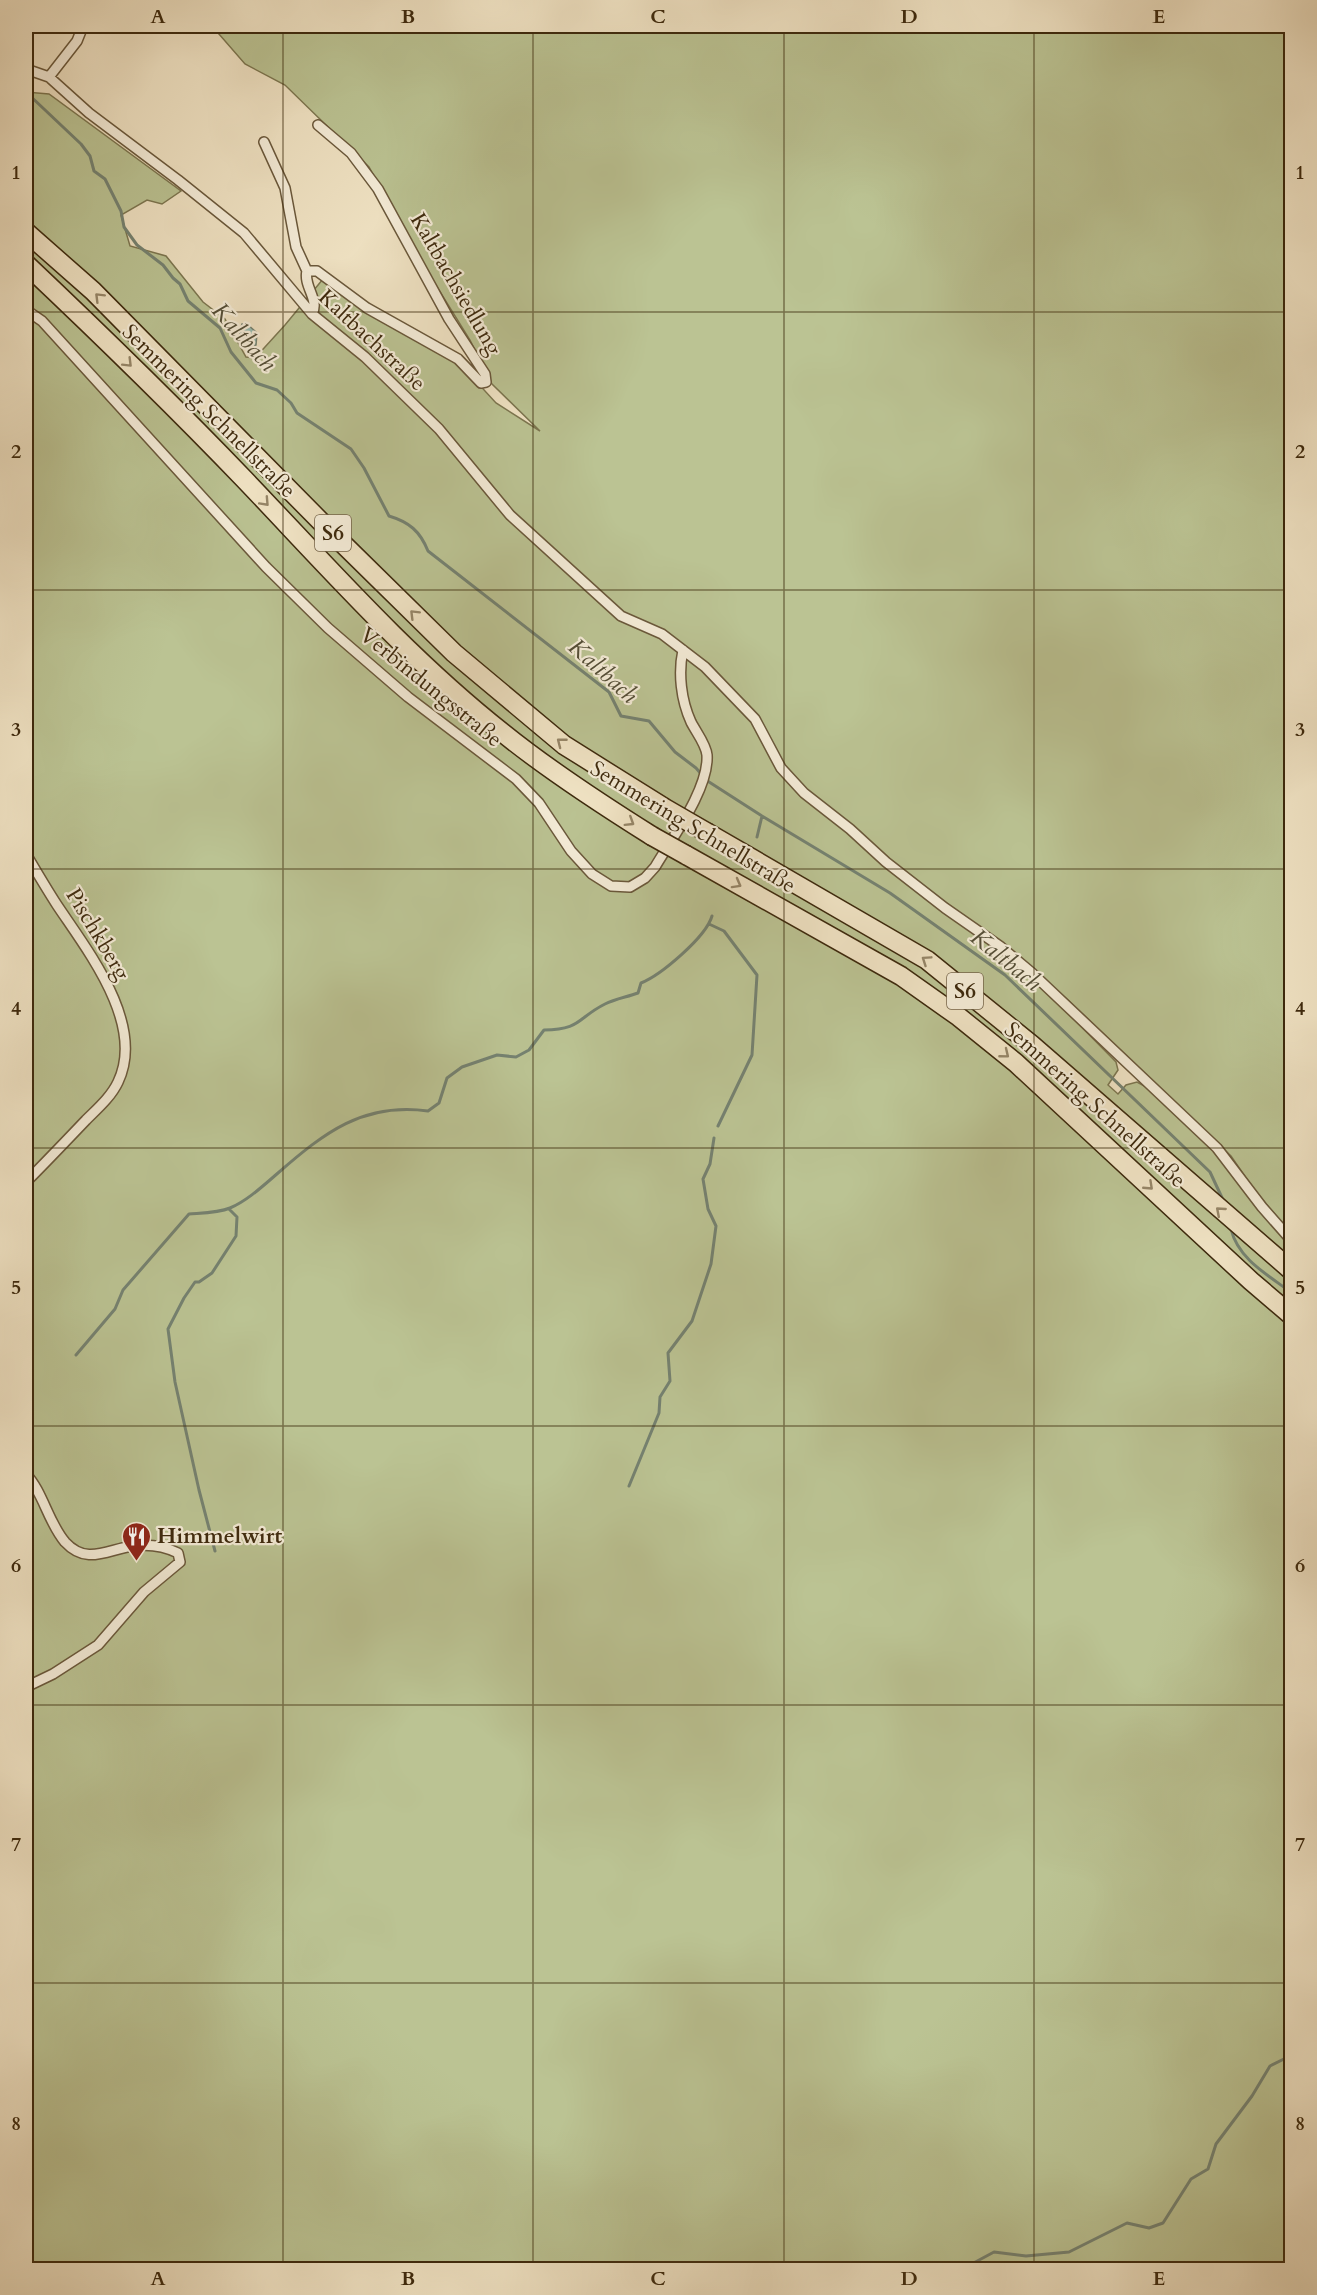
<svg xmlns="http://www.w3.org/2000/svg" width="1317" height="2295" viewBox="0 0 1317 2295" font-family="Cardo,serif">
<rect width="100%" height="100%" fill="#f0e3c4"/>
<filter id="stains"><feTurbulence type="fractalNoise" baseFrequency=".00333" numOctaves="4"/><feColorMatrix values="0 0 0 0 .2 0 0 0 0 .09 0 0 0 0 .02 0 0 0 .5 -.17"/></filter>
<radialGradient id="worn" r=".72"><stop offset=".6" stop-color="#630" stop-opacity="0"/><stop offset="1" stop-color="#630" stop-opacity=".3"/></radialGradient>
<path fill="#bbc393" stroke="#7c7650" stroke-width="1.5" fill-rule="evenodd" d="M212,26H1291V1233L1255,1191L1231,1156L1068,1000L1012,950L856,838L889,869L1011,960L1056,1001L1116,1062L1118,1070L1108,1085L1118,1094L1126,1085L1137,1082L1150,1089L1223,1160L1291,1246V2269H26V92L49,94L181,191L162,204L147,200L121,215L130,246L166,256L203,302L225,319L246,357L255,358L285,325L323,279L463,367L496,403L540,431L492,384L470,340L416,253L369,167L285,85L245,64ZM245,550L441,727C371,673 306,614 245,550Z"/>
<path fill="#9abeb4" stroke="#758271" stroke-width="1.5" d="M242,324H247L257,333L256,345C239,350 237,337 242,324Z"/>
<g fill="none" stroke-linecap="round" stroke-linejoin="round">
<path stroke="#758271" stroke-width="3" d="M26,92L81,144L90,156L94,171L105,179L121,211L124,227L137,245L163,265L173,278L180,284L188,301L220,328L231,352L256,383L277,390L291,403L297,413L351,449L364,468L389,516C409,522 420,531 428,551L609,692L621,716L649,721L675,752L696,768L702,775
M706,780L762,816L890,893L1005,975L1210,1172L1224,1202
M757,837L762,816
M709,924L724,931L757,975L752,1055L718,1126
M1231,1229C1238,1259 1268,1275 1292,1293
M76,1355L115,1309L123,1290L189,1214C201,1213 218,1213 230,1208C247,1201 264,1185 278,1173C324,1133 363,1102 428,1111L439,1103L447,1078L462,1067L497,1055L516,1057L529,1050L544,1030C581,1030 577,1018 605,1004C615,999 627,997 638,993L641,983C661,975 706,937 712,916
M629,1486L659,1413L660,1397L670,1381L668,1353L692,1321L711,1264L716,1226L708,1209L703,1179L710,1164L714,1138
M215,1551L199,1490L175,1382L168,1329L184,1298L195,1282H199L212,1273L236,1236L237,1217L229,1209
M890,2270L901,2265L923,2270
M947,2270L954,2266H968L994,2252L1026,2256L1069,2252L1127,2223L1149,2228L1163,2223L1191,2179L1208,2169L1216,2144L1252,2096L1270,2066L1292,2055"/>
<defs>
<path id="street" d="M26,69L49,77L89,113L178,180L244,233L312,314L365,357L439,429L510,515L621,616L662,634L705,667L755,719L781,768L804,793L850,829L886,862L945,908L1001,947L1032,973L1217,1148L1262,1207L1292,1241
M49,77L77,41L83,26
M264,142L285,188L296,247L307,271
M26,310L42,321L266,567L328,628L408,697L516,779L539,803L571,851L592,874L611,886L630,887L645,878L655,867C672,838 709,789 707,755C706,744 696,732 691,722C681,700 678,673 683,650
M312,314C320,300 303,286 307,271H317L367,308L458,359L481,383L486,382L485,374L449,319L378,189L351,153L318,125
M26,854C36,871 46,888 57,905C87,950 146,1024 118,1082C111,1097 97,1109 86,1120C66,1141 46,1162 26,1182
M26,1474C43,1492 48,1522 65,1542C87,1566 108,1549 133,1546C149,1544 164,1546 178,1553L180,1562L144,1592L98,1645L53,1674L26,1687"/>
<path id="highway" d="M26,232L93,291L337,538L454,653L564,745L663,807
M26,264C100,334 174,406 245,480C328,567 408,658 503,733C550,771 601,804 652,836
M708,833L927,960L1032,1045L1292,1271
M686,855L901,976L959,1017L1016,1063L1251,1281L1292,1316"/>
</defs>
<use href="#street" stroke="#6a583b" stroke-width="12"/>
<use href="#highway" stroke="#3d290d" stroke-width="21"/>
<use href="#street" stroke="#f5edd9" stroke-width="9"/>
<use href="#highway" stroke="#f0e3c4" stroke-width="18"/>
<defs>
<path id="highway-bridge" d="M663,807L708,833
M652,836L686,855"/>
</defs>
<use href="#highway-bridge" stroke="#3d290d" stroke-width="21" stroke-linecap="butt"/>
<use href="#highway-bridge" stroke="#f0e3c4" stroke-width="18"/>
</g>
<defs><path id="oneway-chevron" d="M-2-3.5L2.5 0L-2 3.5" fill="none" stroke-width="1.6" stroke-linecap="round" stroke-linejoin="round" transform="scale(1.5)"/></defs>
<g stroke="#968668">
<use href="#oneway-chevron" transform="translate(99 297) rotate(-135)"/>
<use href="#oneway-chevron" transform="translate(128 363) rotate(45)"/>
<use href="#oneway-chevron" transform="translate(265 502) rotate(47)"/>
<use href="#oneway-chevron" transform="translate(414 614) rotate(-135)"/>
<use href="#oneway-chevron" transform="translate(561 742) rotate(-142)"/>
<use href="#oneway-chevron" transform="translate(630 822) rotate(32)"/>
<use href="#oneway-chevron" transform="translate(737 884) rotate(29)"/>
<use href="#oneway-chevron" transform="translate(926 960) rotate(-146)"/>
<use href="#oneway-chevron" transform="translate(1005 1054) rotate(39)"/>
<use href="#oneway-chevron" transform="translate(1149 1186) rotate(43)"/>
<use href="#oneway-chevron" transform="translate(1220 1211) rotate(-139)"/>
</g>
<path fill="none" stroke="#3d290d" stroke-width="1.5" stroke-opacity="0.55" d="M283,26V2270M533,26V2270M784,26V2270M1034,26V2270M26,312H1292M26,590H1292M26,869H1292M26,1148H1292M26,1426H1292M26,1705H1292M26,1983H1292"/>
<defs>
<symbol id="restaurant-pin" viewBox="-11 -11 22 30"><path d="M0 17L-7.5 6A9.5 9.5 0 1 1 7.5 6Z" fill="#8f2418" stroke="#f5edd9"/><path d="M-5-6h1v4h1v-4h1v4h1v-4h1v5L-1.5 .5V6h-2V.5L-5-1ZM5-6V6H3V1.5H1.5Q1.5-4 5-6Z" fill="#fff"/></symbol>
</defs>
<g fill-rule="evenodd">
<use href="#restaurant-pin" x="120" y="1520" width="33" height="45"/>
</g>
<g text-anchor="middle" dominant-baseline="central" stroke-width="4.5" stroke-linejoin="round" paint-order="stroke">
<g fill="#f5edd9" stroke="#74644a" stroke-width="1.5">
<rect x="315" y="515" width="36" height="36" rx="4.5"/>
<rect x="947" y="973" width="36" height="36" rx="4.5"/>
</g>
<g font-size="21" font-weight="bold" fill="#3d290d">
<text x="333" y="533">S6</text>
<text x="965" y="991">S6</text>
</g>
<g font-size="22" fill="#3d290d" stroke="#f5edd9">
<text transform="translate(456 284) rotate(60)">Kaltbachsiedlung</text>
<text transform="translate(372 340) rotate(43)">Kaltbachstraße</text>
<text transform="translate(209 411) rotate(45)">Semmering Schnellstraße</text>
<text transform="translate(431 687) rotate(39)">Verbindungsstraße</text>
<text transform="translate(693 827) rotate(31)">Semmering Schnellstraße</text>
<text transform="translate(98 934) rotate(59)">Pischkberg</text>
<text transform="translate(1095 1105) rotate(42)">Semmering Schnellstraße</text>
</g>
<g font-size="22" font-weight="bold" fill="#3d290d" stroke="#f5edd9" text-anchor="start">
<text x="157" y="1536">Himmelwirt</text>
</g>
<g font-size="24" font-style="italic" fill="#544e37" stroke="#f5edd9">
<text transform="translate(244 337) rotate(48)">Kaltbach</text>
<text transform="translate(603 671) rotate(42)">Kaltbach</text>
<text transform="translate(1006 960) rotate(39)">Kaltbach</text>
</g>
</g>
<rect width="1317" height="2295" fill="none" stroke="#f0e3c4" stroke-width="66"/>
<rect x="33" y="33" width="1251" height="2229" fill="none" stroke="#3d290d" stroke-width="2"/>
<g font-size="20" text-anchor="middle" font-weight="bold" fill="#3d290d">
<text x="158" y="23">A</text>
<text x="408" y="23">B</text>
<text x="658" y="23">C</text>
<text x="909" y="23">D</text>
<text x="1159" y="23">E</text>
<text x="16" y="179">1</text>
<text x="1300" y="179">1</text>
<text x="16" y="458">2</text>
<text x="1300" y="458">2</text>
<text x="16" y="736">3</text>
<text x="1300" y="736">3</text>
<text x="16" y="1015">4</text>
<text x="1300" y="1015">4</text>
<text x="16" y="1294">5</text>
<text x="1300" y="1294">5</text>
<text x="16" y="1572">6</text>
<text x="1300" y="1572">6</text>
<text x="16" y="1851">7</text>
<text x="1300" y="1851">7</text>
<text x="16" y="2130">8</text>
<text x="1300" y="2130">8</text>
<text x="158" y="2285">A</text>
<text x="408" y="2285">B</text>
<text x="658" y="2285">C</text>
<text x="909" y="2285">D</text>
<text x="1159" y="2285">E</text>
</g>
<rect width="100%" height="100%" filter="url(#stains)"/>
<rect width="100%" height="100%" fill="url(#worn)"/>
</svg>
